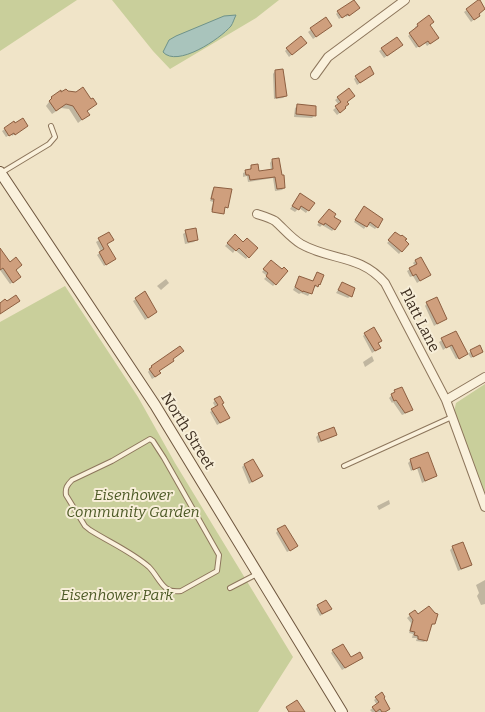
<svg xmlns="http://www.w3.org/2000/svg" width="485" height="712" viewBox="0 0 485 712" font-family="Bitter,serif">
<rect width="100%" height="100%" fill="#f0e4c8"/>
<path fill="#c9cf9b" d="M0,0H77L0,51Z
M112,0H279L256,18L170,69L153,51Z
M65,286L138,397L175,463L293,657L258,712H0V322Z
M485,384V499L453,416L456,403Z"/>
<path fill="#a9c4bc" stroke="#6f938a" d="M236,15C234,19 233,23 231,26C220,39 177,68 163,52L169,40L176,36L224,16Z"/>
<path fill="#0003" d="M479,1L476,18L471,22L464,12Z
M356,11L346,17L345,15L339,19L336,14L338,12Z
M326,18L328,28L313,39L308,32Z
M418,25L428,26L435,40L427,46L425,43L416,48L408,36L416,29L415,27Z
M303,46L289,57L285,51L287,49Z
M399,47L384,58L379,51L382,49Z
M275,71L286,96L283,98L274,99L273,74Z
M373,74L357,85L354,79L356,77Z
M349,89L342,111L337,115L333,110L339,105L335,100Z
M67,92L77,93L88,115L78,123L69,109L61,108L52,114L46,106L52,98Z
M298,106L314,116L312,118L294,117L295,108Z
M24,128L12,136L11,134L6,137L2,131L5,129Z
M272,160L284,188L282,190L275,191L273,178L248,182L247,176L243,177V173L249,170L252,166L258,172L271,170L270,163Z
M214,188L227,207L223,209L222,214L211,210L213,202L210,201L212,191Z
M298,197L313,203L306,213L299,208L295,212L290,209Z
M362,210L377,227L375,229L367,224L364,229L354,222Z
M329,211L334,229L332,231L322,225L320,227L317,225Z
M186,232L197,239L194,242L185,244L183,234Z
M109,234L106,244L115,259L104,266L97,255L101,252L96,242Z
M396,234L407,244L399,254L387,243Z
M235,236L243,243L256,248L246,259L235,250L233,253L225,246Z
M0,252L14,270L17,279L10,284L0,270Z
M271,261L282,271L287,272L273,286L264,279L267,276L262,272Z
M415,261L429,275L417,283L413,276L410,277L407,271L415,266L413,263Z
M317,273L319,284L314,288H313L308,296L301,293L299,294L293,290L299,278L312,282Z
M166,279L169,283L161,290L157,286Z
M342,284L351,296L348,298L336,293Z
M145,293L153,315L145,320L133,301Z
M427,303L446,319L434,326L425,306Z
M455,332L466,354L456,359L449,346L443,350L439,342Z
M365,334L381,341L378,344L377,350L372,353L363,336Z
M471,351L482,352L471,358L468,354Z
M372,356L374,361L365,367L363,362Z
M152,366L158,371L157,376L152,379L148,372Z
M395,392L412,409L409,412L402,415L393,402L392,403L389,398Z
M215,400L221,405L226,420L217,425L210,412L216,408L213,403Z
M333,429L336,435L333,437L318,443L316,437L319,434Z
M411,460L436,476L422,483L417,468L411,471L408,463Z
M244,465L259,478L249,484L242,467Z
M389,500L390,504L379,510L377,506Z
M278,530L294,548L287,552L276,533Z
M453,547L470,565L468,567L458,571L450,550Z
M485,580V604L481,605L477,596L479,593L476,585Z
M318,606L328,611L320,616L316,609Z
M415,611L418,616L434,624L430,626L426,640L424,642L416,641L417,638H412L413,634L409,633L411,623L407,618Z
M333,651L351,659L359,660L342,670L331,653Z
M382,694L384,712H372L370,710L377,705L374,700Z"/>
<path fill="#cf9f7d" stroke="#8d5f41" d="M354,0L360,8L349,16L348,14L342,18L337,11Z
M478,0H480L485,9L479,14L480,16L474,20L466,9Z
M429,15L434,22L430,25L439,38L430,44L428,41L419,47L409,33L418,26L417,24Z
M326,17L332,26L316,37L310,28Z
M301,36L307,43L292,55L286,48Z
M397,37L403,45L387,56L381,48Z
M370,66L374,74L360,83L355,76Z
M283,69L287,96L276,98L275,70Z
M83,87L91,99L93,98L97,104L87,111L90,115L82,120L73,106L66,104L56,111L49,101L52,98L51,97L61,90V92L66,89L68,91L76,92Z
M349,88L355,96L347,102L349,104L345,107L346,108L340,113L335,106L341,102L337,97Z
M297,104L316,106V116L296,114Z
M23,118L28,126L15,135L14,133L9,136L4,128L14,121L15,123Z
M279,158L282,175H284L285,188L277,189L275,177L250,180L249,175H246L245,170L251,169V165L258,164L259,171L273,169L272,159Z
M214,187L232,189L228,208L225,207L224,214L212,212L214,199H211Z
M300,193L315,203L309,211L301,206L299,210L292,206Z
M364,206L383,219L378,228L370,222L367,227L355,220Z
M329,209L336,214L334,217L341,221L335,230L325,223L324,225L318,222Z
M196,228L198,240L188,242L185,230Z
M109,232L114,240L107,244L116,259L106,265L99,252L104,249L98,238Z
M395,232L401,236L402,235L407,239L405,240L409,244L402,252L388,240Z
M235,234L243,242L247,238L258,248L249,258L239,248L236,251L227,243Z
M0,248L10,262L16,257L22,265L16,270L21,277L13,283L3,268L0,270Z
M421,257L431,275L420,281L416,274L413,276L409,268L417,264L415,260Z
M271,260L282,269L284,267L288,271L276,285L266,276L268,273L263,269Z
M317,272L324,275L320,285L319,284L318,287L315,285L312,294L303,291V292L295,287L299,276L313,281Z
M342,282L355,288L352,297L338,290Z
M145,291L157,312L148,318L135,298Z
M16,295L20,301L0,314V303L5,299L7,301Z
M437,297L447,319L437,324L426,302Z
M374,327L382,341L378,343L381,348L375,351L364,333Z
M456,331L468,354L459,359L452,345L446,348L441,338Z
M480,345L483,352L473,357L470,350Z
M180,346L184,351L173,359L174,361L159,371L161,373L155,377L149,369L152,367L151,366Z
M402,387L413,410L405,413L396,400L394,401L391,394L395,392L394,390Z
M220,396L224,403L222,404L230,418L220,423L211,409L218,405L214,399Z
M334,427L337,435L321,441L318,433Z
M428,452L437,476L425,481L420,467L413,470L410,459Z
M253,459L263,476L252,482L244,464Z
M285,525L298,546L290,551L277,529Z
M463,542L472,565L461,569L452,546Z
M326,600L332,609L322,614L317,605Z
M429,606L435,613L438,614L435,624H432L427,641L418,639V636L414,635L415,632L410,631L413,620L409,614L415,610L418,614Z
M343,644L351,657L360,652L363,658L345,668L332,650Z
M382,692L385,697L384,698L390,709L385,712H382L380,709L376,712L372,707L379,702L375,697Z
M297,700L305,712H289L286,707Z"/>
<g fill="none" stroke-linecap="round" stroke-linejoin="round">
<defs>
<path id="service" d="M1,173L49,144L55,137L51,126
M150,439L153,441L164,458L219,555L217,571L181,591C162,594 160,578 149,567C132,552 109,542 90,530L85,526L66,495C65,488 67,485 72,480L112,461Z
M344,466L452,417
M230,588L257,574"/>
<path id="minor" d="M315,75L328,57L405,0
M257,214C263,216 270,218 275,221C284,229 291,238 301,244C331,261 360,254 385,283L446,400L485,507
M446,400L485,377"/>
<path id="secondary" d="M0,172L155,405L342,712"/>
</defs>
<use href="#service" stroke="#8d765c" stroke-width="6"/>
<use href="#minor" stroke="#8d765c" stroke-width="10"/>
<use href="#secondary" stroke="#6f573f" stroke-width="12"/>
<use href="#service" stroke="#faf1dc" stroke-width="4"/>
<use href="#minor" stroke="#faf1dc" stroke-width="8"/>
<use href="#secondary" stroke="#faf1dc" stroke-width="10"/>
</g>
<g text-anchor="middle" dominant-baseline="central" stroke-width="4" stroke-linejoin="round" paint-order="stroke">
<g font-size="15" fill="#3d2e20" stroke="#f7eed8">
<text transform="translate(420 320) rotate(63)">Platt Lane</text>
<text transform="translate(188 431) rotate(58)">North Street</text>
</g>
<g font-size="15" font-style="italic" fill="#4d5a26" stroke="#f7eed8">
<text x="133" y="495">Eisenhower<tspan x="133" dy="17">Community Garden</tspan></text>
<text x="117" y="595">Eisenhower Park</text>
</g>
</g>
</svg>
